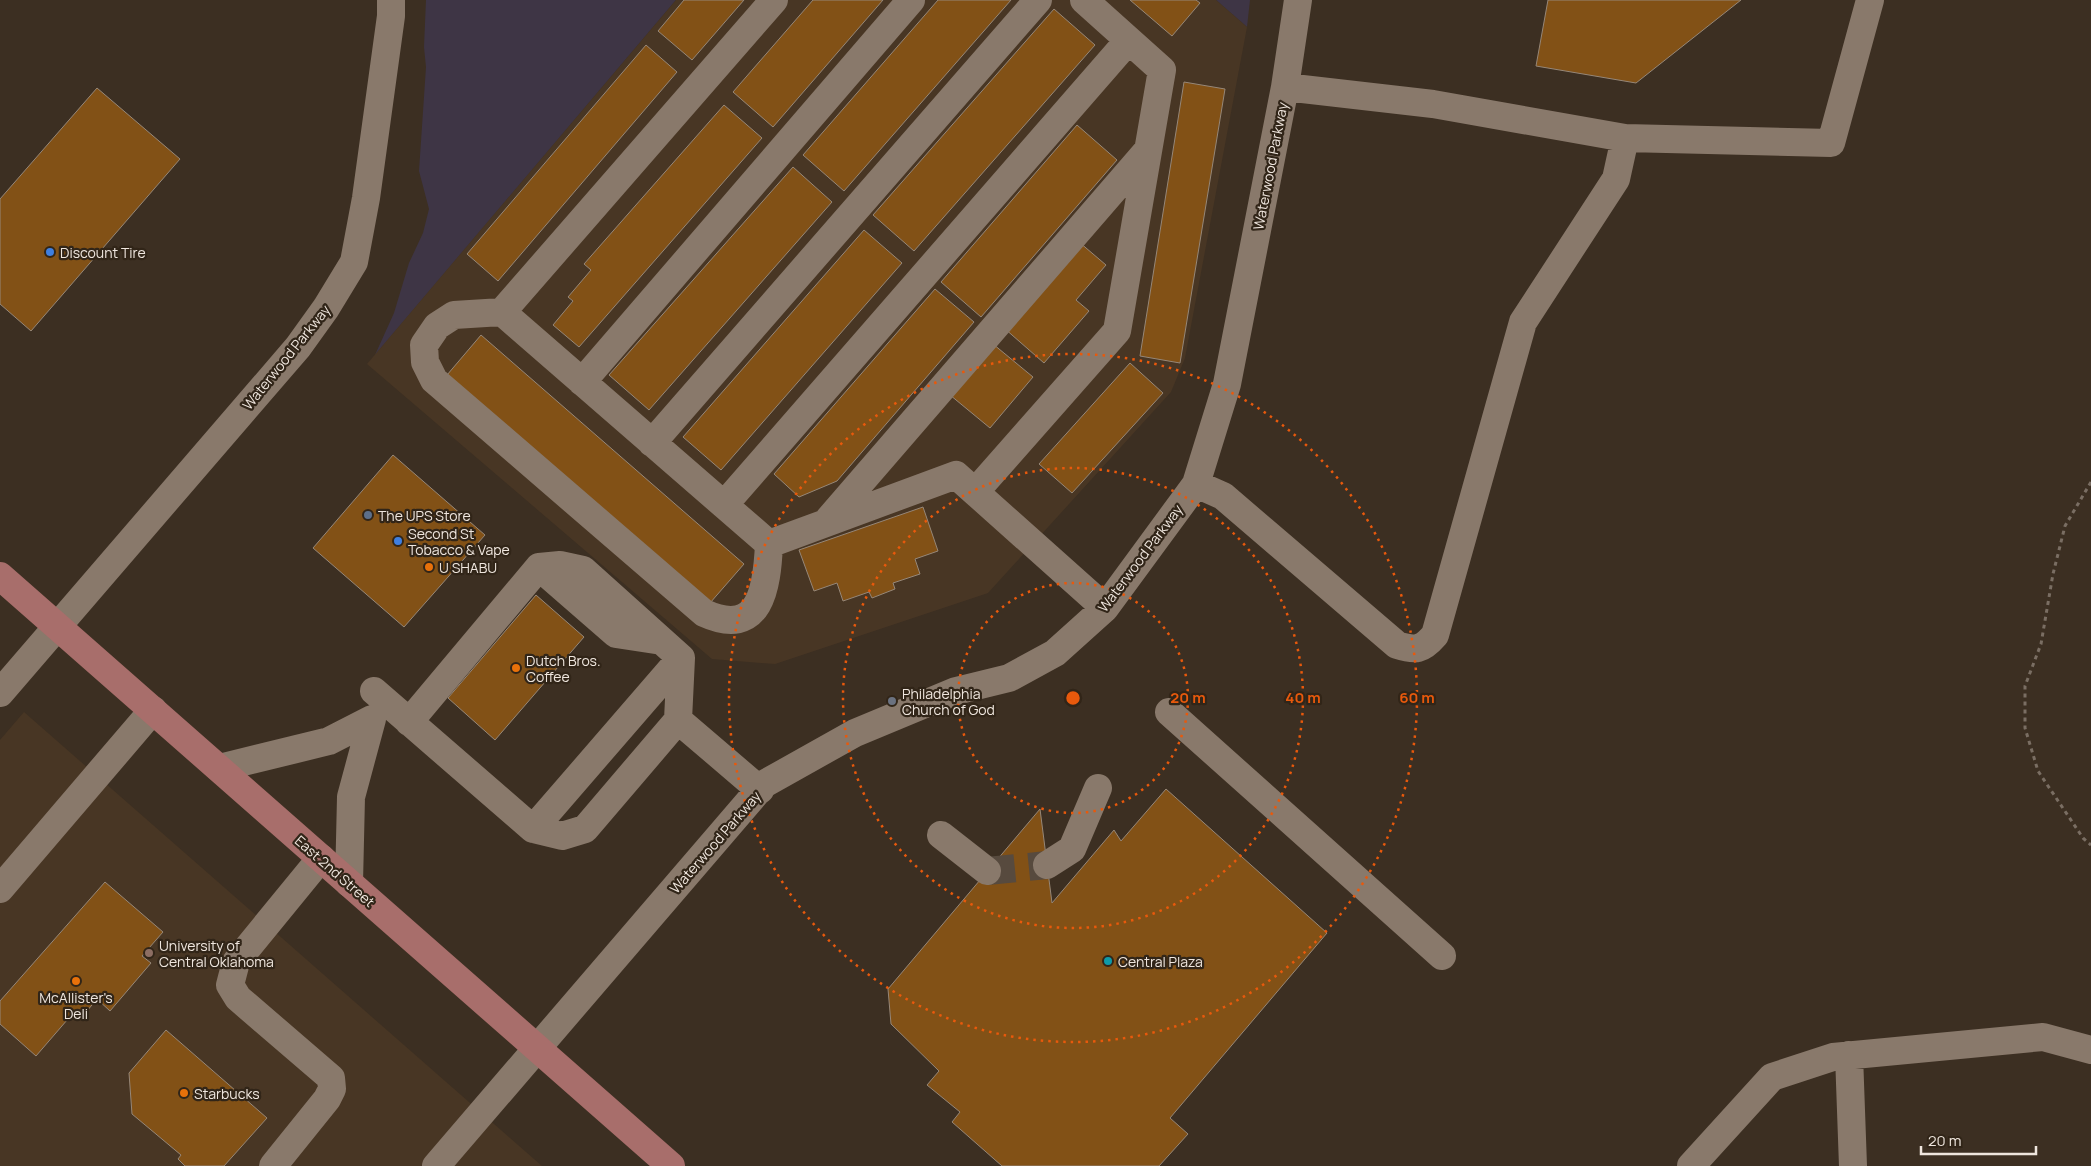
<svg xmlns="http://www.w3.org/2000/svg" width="2091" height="1166" viewBox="0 0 2091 1166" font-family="Manrope,sans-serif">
<rect width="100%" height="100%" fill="#3c2f22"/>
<path fill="#3e3545" d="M426,0H676L375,355L394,313L409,263L423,233L429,209L419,171L426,67L424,47Z
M1216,0H1250L1247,27Z"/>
<path fill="#483624" d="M676,0H1216L1247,27L1185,358L1171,392L988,593L775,664L712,659L367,364Z
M24,712L542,1166H0V740Z"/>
<path fill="#825116" stroke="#968778" d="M684,0H744L692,60L658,31Z
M813,0H883L773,127L733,92Z
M938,0H1011L844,191L803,155Z
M1130,0H1196L1200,3L1172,36Z
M1548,0H1741L1636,83L1536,66Z
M1054,9L1095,45L914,251L873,215Z
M646,45L677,72L498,281L467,254Z
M1184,82L1225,89L1180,363L1140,356Z
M97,88L180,159L31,331L0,304V199Z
M724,105L762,138L579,347L553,325L573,301L568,297L591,270L584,264Z
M1077,125L1117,160L981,317L941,282Z
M793,167L832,202L649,410L609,375Z
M864,230L902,263L721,470L683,437Z
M1079,242L1106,265L1076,300L1089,311L1044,363L1004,328Z
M935,289L974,322L837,481L799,497L774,474Z
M481,335L744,564L710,603L447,375Z
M993,344L1033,377L990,428L950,395Z
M1130,363L1163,393L1072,493L1039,464Z
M393,455L485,535L404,627L313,548Z
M923,507L938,551L915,559L920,574L893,583L895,589L872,598L869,592L843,601L837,583L814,591L799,550Z
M536,595L584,637L495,740L448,698Z
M1166,789L1327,933L1170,1118L1188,1134L1159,1166H1002L952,1122L960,1112L927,1085L939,1071L891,1024L888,989L1040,809L1052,903L1114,830L1121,841Z
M105,882L163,932L142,956L151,963L110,1011L97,999L81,1018L74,1012L36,1056L0,1024V1001Z
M166,1030L267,1118L224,1166H185L178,1159L181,1155L132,1114L129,1073Z"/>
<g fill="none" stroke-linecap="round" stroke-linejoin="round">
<path stroke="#574a3e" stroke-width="28" stroke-dasharray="28 14" stroke-linecap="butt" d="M987,871L1047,865"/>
<path stroke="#7a6e63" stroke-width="3" stroke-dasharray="4 4" stroke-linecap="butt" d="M2091,482L2065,526L2053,574L2041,644L2025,686V728L2038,771L2083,838L2091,845"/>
<path stroke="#89796b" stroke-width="28" d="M774,0L502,312L769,544L956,475L975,492L1117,331L1162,70L1084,0
M1285,87L1433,104L1625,138L1831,143L1870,0
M502,312L454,315L437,326L424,345L425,362L434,380L704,613C761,639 767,587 769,544
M582,382L911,0
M652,443L1038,0
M1196,484L1223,496L1397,645C1416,651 1422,650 1435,635L1523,322L1616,179L1625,138
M975,492L1105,608
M724,505L1128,41
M829,519L1148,150
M539,567L616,634L662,641
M681,658L678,720L760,790
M374,691L533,829L562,836L585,829L678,720
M0,693L298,347L326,308L354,262L366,198L391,16V0
M1169,712L1442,956
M409,722L539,567L560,565L583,570L681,658
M219,768L329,741L372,719L351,797L349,883
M533,829L681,658
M941,835L987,871
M1047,865L1072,849L1098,788
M0,889L153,710
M1849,1055L1853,1166
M273,1166L327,1099L332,1089L331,1078L238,998L230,985L236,962L321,858
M436,1166L764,784L855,733L956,691L1009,678L1055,653L1105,608L1196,484L1227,384L1285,87L1298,0
M1691,1166L1772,1077L1833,1057L2043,1037L2091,1050"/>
<path stroke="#a86e6b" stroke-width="28" d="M0,576L671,1166"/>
</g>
<g fill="none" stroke="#e8590c" stroke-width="2.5" stroke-dasharray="2.5 5">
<circle cx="1073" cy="698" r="115"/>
<circle cx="1073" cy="698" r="230"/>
<circle cx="1073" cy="698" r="344"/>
</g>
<g fill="#3f7fe0" stroke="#312518" stroke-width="2">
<circle cx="50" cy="252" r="5"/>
<circle cx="398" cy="541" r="5"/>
</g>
<circle fill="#5c6f8a" stroke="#312518" stroke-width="2" cx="368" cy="515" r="5"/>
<g fill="#e8710a" stroke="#312518" stroke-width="2">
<circle cx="429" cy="567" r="5"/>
<circle cx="516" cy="668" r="5"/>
<circle cx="76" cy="981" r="5"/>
<circle cx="184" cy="1093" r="5"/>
</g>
<circle fill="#6b7280" stroke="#312518" stroke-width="2" cx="892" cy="701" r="5"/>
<circle fill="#8d6e63" stroke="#312518" stroke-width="2" cx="149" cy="953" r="5"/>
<circle fill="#0f9aa8" stroke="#312518" stroke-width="2" cx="1108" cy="961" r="5"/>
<g text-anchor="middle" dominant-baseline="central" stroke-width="4.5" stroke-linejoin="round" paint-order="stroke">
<g font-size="14" fill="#efe6de" stroke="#312518">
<text transform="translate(1270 166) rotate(-79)">Waterwood Parkway</text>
<text transform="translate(286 357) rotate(-51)">Waterwood Parkway</text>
<text transform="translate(1140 558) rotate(-53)">Waterwood Parkway</text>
<text transform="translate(715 842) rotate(-49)">Waterwood Parkway</text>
<text transform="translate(335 871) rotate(41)">East 2nd Street</text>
</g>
<g font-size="14" fill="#efe6de" stroke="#312518" text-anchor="start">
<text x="60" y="252">Discount Tire</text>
<text x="378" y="515">The UPS Store</text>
<text x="408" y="533">Second St<tspan x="408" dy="16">Tobacco &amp; Vape</tspan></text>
<text x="439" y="567">U SHABU</text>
<text x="526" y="660">Dutch Bros.<tspan x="526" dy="16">Coffee</tspan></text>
<text x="902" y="693">Philadelphia<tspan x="902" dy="16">Church of God</tspan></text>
<text x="159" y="945">University of<tspan x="159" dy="16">Central Oklahoma</tspan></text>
<text x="1118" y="961">Central Plaza</text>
<text x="76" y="997" text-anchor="middle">McAllister's<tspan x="76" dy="16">Deli</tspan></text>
<text x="194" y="1093">Starbucks</text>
</g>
</g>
<circle cx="1073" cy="698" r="8" fill="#e8590c" stroke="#312518" stroke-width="2.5"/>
<g font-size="15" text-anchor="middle" font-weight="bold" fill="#e8590c" stroke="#312518" stroke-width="4.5" stroke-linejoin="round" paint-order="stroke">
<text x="1188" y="703">20 m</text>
<text x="1303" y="703">40 m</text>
<text x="1417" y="703">60 m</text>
</g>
<path d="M1921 1146v8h115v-8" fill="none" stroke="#efe6de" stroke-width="2.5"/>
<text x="1928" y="1146" font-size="15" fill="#efe6de" stroke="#312518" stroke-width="4" paint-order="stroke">20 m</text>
</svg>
